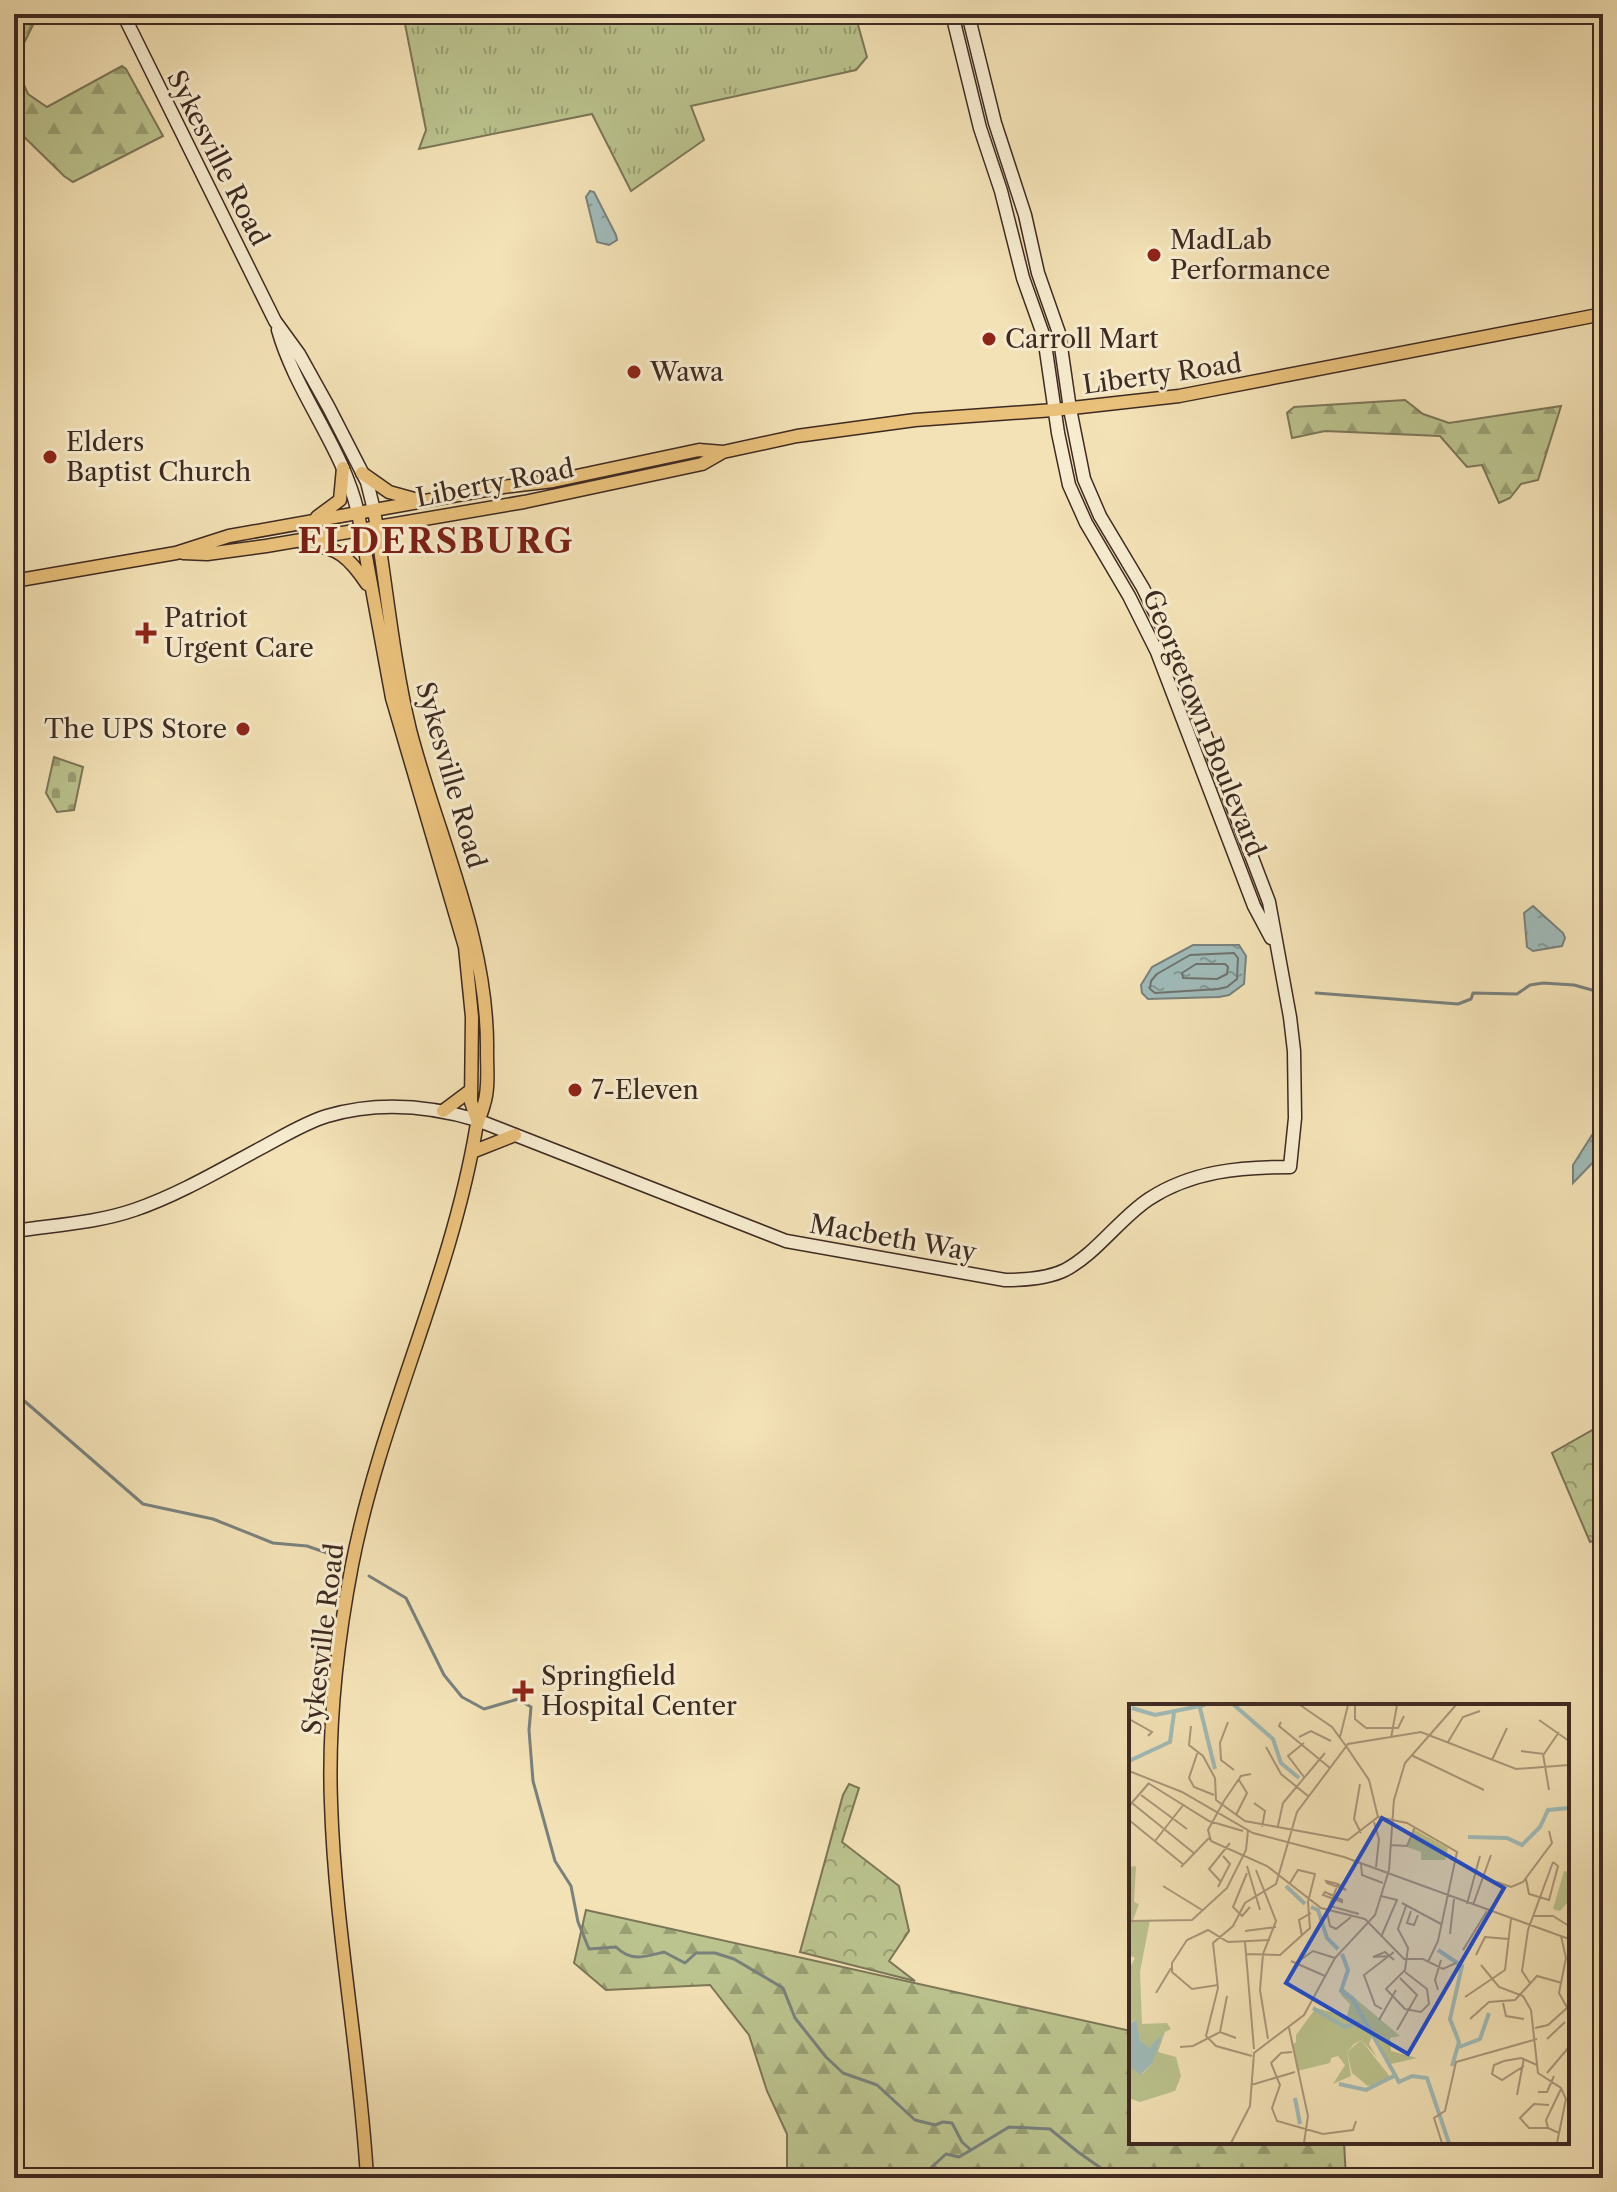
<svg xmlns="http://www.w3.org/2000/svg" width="1617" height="2192" viewBox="0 0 1617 2192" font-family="'Libre Caslon Text',serif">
<defs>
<pattern id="grass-tufts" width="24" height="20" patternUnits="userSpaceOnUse" patternTransform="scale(2)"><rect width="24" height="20" fill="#bbc38e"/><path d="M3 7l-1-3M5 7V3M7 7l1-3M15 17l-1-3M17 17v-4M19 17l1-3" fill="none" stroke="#999f74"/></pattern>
<pattern id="forest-firs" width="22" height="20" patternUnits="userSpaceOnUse" patternTransform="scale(2)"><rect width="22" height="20" fill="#bbc38e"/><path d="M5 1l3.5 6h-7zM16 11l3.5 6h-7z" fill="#999f74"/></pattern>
<pattern id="cemetery-stones" width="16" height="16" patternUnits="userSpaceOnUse" patternTransform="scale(2)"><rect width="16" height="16" fill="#bbc38e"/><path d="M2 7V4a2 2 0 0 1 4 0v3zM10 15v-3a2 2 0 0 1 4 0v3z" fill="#999f74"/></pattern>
<pattern id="park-crowns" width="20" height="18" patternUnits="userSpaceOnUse" patternTransform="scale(2)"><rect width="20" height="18" fill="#bbc38e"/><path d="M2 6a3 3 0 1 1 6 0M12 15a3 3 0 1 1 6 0" fill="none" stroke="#999f74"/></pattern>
<pattern id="water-ripples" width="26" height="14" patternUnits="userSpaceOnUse" patternTransform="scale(2)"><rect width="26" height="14" fill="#a0bbb9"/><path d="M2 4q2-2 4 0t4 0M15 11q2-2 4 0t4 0" fill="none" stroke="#849896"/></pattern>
</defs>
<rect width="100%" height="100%" fill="#f3e2b6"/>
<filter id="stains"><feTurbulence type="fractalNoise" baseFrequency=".0025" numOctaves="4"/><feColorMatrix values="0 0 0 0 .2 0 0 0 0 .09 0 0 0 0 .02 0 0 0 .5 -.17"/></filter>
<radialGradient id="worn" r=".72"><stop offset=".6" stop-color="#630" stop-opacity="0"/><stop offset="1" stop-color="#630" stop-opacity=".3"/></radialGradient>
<path fill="url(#grass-tufts)" stroke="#7c7658" stroke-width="2" d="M403,14H855L867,57L856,70L691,106L704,140L631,191L592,114L419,149L426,130Z"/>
<path fill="url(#forest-firs)" stroke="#7c7658" stroke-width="2" d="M24,23L33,25L14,63L28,94L47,107L122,66L126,69L163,136L73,182L64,176L14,127V25Z
M1405,400L1423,414L1449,423L1561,406L1538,480L1521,484L1510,498L1499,503L1482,465L1467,467L1440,436L1325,431L1292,438L1287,413L1294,407Z
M586,1910L1131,2031V2142H1344L1346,2178H784L787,2173V2134L767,2091L749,2035L710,1985L606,1990L574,1963Z"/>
<path fill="url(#cemetery-stones)" stroke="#7c7658" stroke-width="2" d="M54,757L83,767L74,810L57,812L46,793Z"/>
<path fill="url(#park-crowns)" stroke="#7c7658" stroke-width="2" d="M1603,1424V1537L1590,1542L1552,1453Z
M849,1784L859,1788L842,1842L899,1886L909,1931L889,1961L915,1981L800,1952L843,1795Z"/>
<path fill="url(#water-ripples)" stroke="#79817d" stroke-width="2" d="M590,191L594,192L616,235L617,240L609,245L597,242L586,197Z
M1533,906L1563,933L1565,938L1562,946L1533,951L1527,947L1524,913Z
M1193,945H1239L1246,956L1244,984L1229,995L1219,997L1148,999L1142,993L1141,985L1152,967Z
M1592,1135L1603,1136V1152L1573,1183V1165Z"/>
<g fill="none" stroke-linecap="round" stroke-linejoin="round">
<path stroke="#6f726e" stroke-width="2" d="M1234,953L1238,958L1237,979L1227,987L1218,989L1155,993L1150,989L1151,981L1157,974L1190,955Z
M1196,964H1225L1228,967L1227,974L1217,979L1183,978L1182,973Z"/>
<path stroke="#79817d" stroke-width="3" d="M1316,993L1458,1004L1471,999L1473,993L1517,994L1530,985L1543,983L1574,985L1603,993
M14,1392L143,1504L213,1519L273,1543L307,1546L336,1556
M369,1576L406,1598L444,1675L462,1697L484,1709L518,1699L531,1707L529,1730L533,1781L555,1861L571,1886L578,1922L589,1949L616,1947C631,1962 645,1957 664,1952L685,1963L696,1953H715L734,1959L783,1988L795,2018L826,2057L843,2073L877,2085L915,2120L935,2125L943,2122L952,2123L962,2142L971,2150L1009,2127L1050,2129L1078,2152L1115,2178
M920,2178L946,2154L959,2157L971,2150"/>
<defs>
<path id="secondary" d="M123,14L275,321L299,354L329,408L367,482L374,510
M952,14L980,128L1001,191L1023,278L1044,337L1058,433L1069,485L1086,523L1129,596L1157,652L1254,906L1271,938
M14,15L17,14
M278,330C296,394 343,447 358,513
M14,1231C54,1225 96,1223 134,1210C178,1195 220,1170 261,1148C282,1137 304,1123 327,1116C378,1101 427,1105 477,1120L786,1241L1005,1280C1024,1280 1047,1279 1065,1270C1097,1253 1119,1219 1149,1199C1192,1171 1240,1167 1290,1167L1295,1118L1294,1051L1290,1017L1269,902L1171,645L1143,588L1100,516L1084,479L1070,409L1059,333L1038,273L1025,215L995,123L968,14"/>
<path id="primary" d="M362,473L389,492L418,500
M358,513L392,698L465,947L472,1017L471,1102L477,1120
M317,517L340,500L343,468
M305,547C336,543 351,560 367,584
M183,553L207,554L266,546L524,502L702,464L723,452
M14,581L176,553L229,536L503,487L553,481L699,450L723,452L797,436L915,420L1054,410L1179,396L1603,314
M443,1111L471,1090
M472,1152L515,1135
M367,2178C360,2053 335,1929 331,1803C328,1723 337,1643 352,1565C381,1416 451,1278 476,1129C478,1119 482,1113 484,1104C489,1089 487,1069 487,1053C489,940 438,838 410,730C393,660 386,582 374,510"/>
</defs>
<use href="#secondary" stroke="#3e2a22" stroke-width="15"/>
<use href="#primary" stroke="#3e2a22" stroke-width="15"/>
<use href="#secondary" stroke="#f7ecd0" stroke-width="12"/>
<use href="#primary" stroke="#eac17b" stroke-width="12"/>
</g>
<g fill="#8f2418" stroke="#f7ecd0" stroke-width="3">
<circle cx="1154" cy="255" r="8"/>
<circle cx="989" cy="339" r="8"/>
<circle cx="634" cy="372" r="8"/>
<circle cx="50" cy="457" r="8"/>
<path d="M142 621h8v8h8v8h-8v8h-8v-8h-8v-8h8z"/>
<circle cx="243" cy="729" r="8"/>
<circle cx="575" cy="1090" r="8"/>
<path d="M519 1679h8v8h8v8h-8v8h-8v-8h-8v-8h8z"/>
</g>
<g text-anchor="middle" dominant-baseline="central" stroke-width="6" stroke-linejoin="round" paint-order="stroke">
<g font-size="26" fill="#3e2a22" stroke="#f7ecd0">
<text transform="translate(218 158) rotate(63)">Sykesville Road</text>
<text transform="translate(1162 374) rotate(-8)">Liberty Road</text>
<text transform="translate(495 483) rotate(-11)">Liberty Road</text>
<text transform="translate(1204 723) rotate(68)">Georgetown Boulevard</text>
<text transform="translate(451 775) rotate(74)">Sykesville Road</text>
<text transform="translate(893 1238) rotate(10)">Macbeth Way</text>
<text transform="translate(323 1639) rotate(-83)">Sykesville Road</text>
</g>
<g font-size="26" fill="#3e2a22" stroke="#f7ecd0" text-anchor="start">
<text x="1170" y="240">MadLab<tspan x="1170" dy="30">Performance</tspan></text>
<text x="1005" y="339">Carroll Mart</text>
<text x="650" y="372">Wawa</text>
<text x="66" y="442">Elders<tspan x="66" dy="30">Baptist Church</tspan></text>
<text x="164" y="618">Patriot<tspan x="164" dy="30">Urgent Care</tspan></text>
<text x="227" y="729" text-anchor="end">The UPS Store</text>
<text x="591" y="1090">7-Eleven</text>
<text x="541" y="1676">Springfield<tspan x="541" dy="30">Hospital Center</tspan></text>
</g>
<g font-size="34" font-weight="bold" letter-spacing="2" fill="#7a1f14" stroke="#f7ecd0">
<text x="436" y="541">ELDERSBURG</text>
</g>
</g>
<g transform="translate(1129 1704)">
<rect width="440" height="440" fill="#f3e2b6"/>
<path d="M286,126L319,144L316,156H292V148L278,143ZM192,326L200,327L192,335L193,343L198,338L204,347L201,359L168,367L164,340ZM232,336L262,374L253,379L239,382L223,369L218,348Z" fill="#bbc38e"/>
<path d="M214,284L271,332L261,334L262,347L288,354L262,360L244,330L240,340L248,353L232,336L225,340L218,348L222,372L204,380L216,361L209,352L202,354L198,338L193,344L191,335L200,326L174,339L167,338V331L187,304L218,312L221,300L212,291Z" fill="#bbc38e"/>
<path d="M7,162L5,198L10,200L4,216H21L11,268L13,320L38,319L42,325L36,328L29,348L47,353L52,372L46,387L11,398L0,394V361L14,369L23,360L22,351L34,331L20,345L11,336L6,315L0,321V265L6,254L0,251V163ZM435,167L440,168V197L431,207L424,205Z" fill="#bbc38e"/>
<path d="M7,315L11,336L20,344L34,329L23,360L11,371L0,361V321Z" fill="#a0bbb9"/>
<path fill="none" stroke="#a0bbb9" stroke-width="4" d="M105,1L144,35L152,59L170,74M3,4L26,11L76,1M71,4L86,65M0,57L41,38L45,9M339,133L378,134L393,141L411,123L419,106L440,104M157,182L176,200M182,203L189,206L198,234L209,245M309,246L333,262L321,315L330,338L323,362M213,250L219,266L212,287L223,294L270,378L283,372L298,374L320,439M184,304L216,323L231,318M330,343L351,335L360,309M210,380L237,386L265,372M166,394L171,420"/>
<path fill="none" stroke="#ab987b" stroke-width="2" d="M171,1L203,23L217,42L240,76L249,113M226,1V15L237,24H269L275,12M0,15L23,28L19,32M410,16L440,37M99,18L91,39L92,56L105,66M152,18L150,22L201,64M62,22L60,41L74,52L86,74L87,96L116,117L219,136L249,113M170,33L182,27L202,37M211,33L219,1M262,34L268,1M319,38L334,13L351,7M137,43L152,70L179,92M69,47L60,74L65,83L85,91M392,47L415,50L430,28M414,50L420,86M282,51L355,86M363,56L378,24M0,67L53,88L124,129L215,153L440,235M122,70L112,72L95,97L79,126L82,137L138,162L192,204L236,215L275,255H294L314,265L327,259M175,73L159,52L175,39M19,79L80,117L114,127M231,80L225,115L232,129M12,91L58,125M265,96L276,59L327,1M3,99L66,150M125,99L136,107L133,123M0,102L20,79M107,111L118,89L110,76M249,113L278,119L328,148L309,237L299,258M0,116L55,161M245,118L250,135L247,163M149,122L154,99L196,49M26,137L55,100M261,141L278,142L286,123M232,160L233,171L254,179M118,162L131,206M52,163L80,134M127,166L147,217L134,250L131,286L139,335M118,169L104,203L113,212L121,203M356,174L382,183L394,178L423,139L420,127M397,175L400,190L420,196L429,162L424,158M197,177L209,180L217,186L198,179ZM92,178L80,165L101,139M209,180L198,208L201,222L207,225L222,213M34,182L73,206M89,183L101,160L94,152M196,188L213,196V198L194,191ZM273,199L312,220M338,200L351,152M344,201L362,151M201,202L230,210M282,207L278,219L285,221L289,211M404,212H424L440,222M0,217L63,216L98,184L117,146L119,127M116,227L147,223M321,230L325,195M173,232L170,216L182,209M432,232L437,254L430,289L440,307M252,233L268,196L252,192M116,238L125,345M334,246L358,207M117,250L151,251L181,224L179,198L186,170L169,166L161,179M347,251L356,233L380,235M261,252L244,253L256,248L265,256M162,257L196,272M167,259L184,247L206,254M352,261L370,283L394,292L402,306L409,369L432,384L437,395L428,439M276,268L298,285L300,300L292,308L276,305L257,285L276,266L279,244L269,225L277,202M401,279L393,267L399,226L424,158M89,281L63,285L43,268V259L58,236L79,226L99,238L141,236M309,286L306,276L312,256M27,289L42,264M336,293L376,266L382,215M374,299L377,312L395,315M253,305L246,301L235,271L265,248M341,315L360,298L386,296L408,272L433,279M250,316L267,286M160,324L179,412L175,439M406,324L419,321L438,304M268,326L288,291L271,274M91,328L98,292M418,335L436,318M51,343L64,342L91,328L107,334M163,348L152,349L142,359L151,381L143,404L148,417L194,430L224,426L227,417M123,352L87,342L77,332L89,284L84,239L104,222L116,199L147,180L168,108L219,40L292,28L387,65L440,61M395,362L373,376L363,370L365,361L375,357L392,354L408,361M418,369L440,343M122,381L166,368M409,388H418L425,372M388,391L395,354M419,424H400L391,414L405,400L420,401M430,429L419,424L417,416L432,385M102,439L121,402L125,349L175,311L206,254L246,211L260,166L265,95M313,439L305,414L316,407L327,358L408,335"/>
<path fill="#1d4ed8" fill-opacity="0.15" stroke="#1d4ed8" stroke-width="4" d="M253,114L375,184L279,350L157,279Z"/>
<rect width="440" height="440" fill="none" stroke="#3e2a22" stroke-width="4"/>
</g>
<rect width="1617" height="2192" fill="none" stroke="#f3e2b6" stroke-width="48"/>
<rect x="16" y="16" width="1585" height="2160" fill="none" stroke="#3e2a22" stroke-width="4"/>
<rect x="24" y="24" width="1569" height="2144" fill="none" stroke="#3e2a22" stroke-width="2"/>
<rect width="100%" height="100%" filter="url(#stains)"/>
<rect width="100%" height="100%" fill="url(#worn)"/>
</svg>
